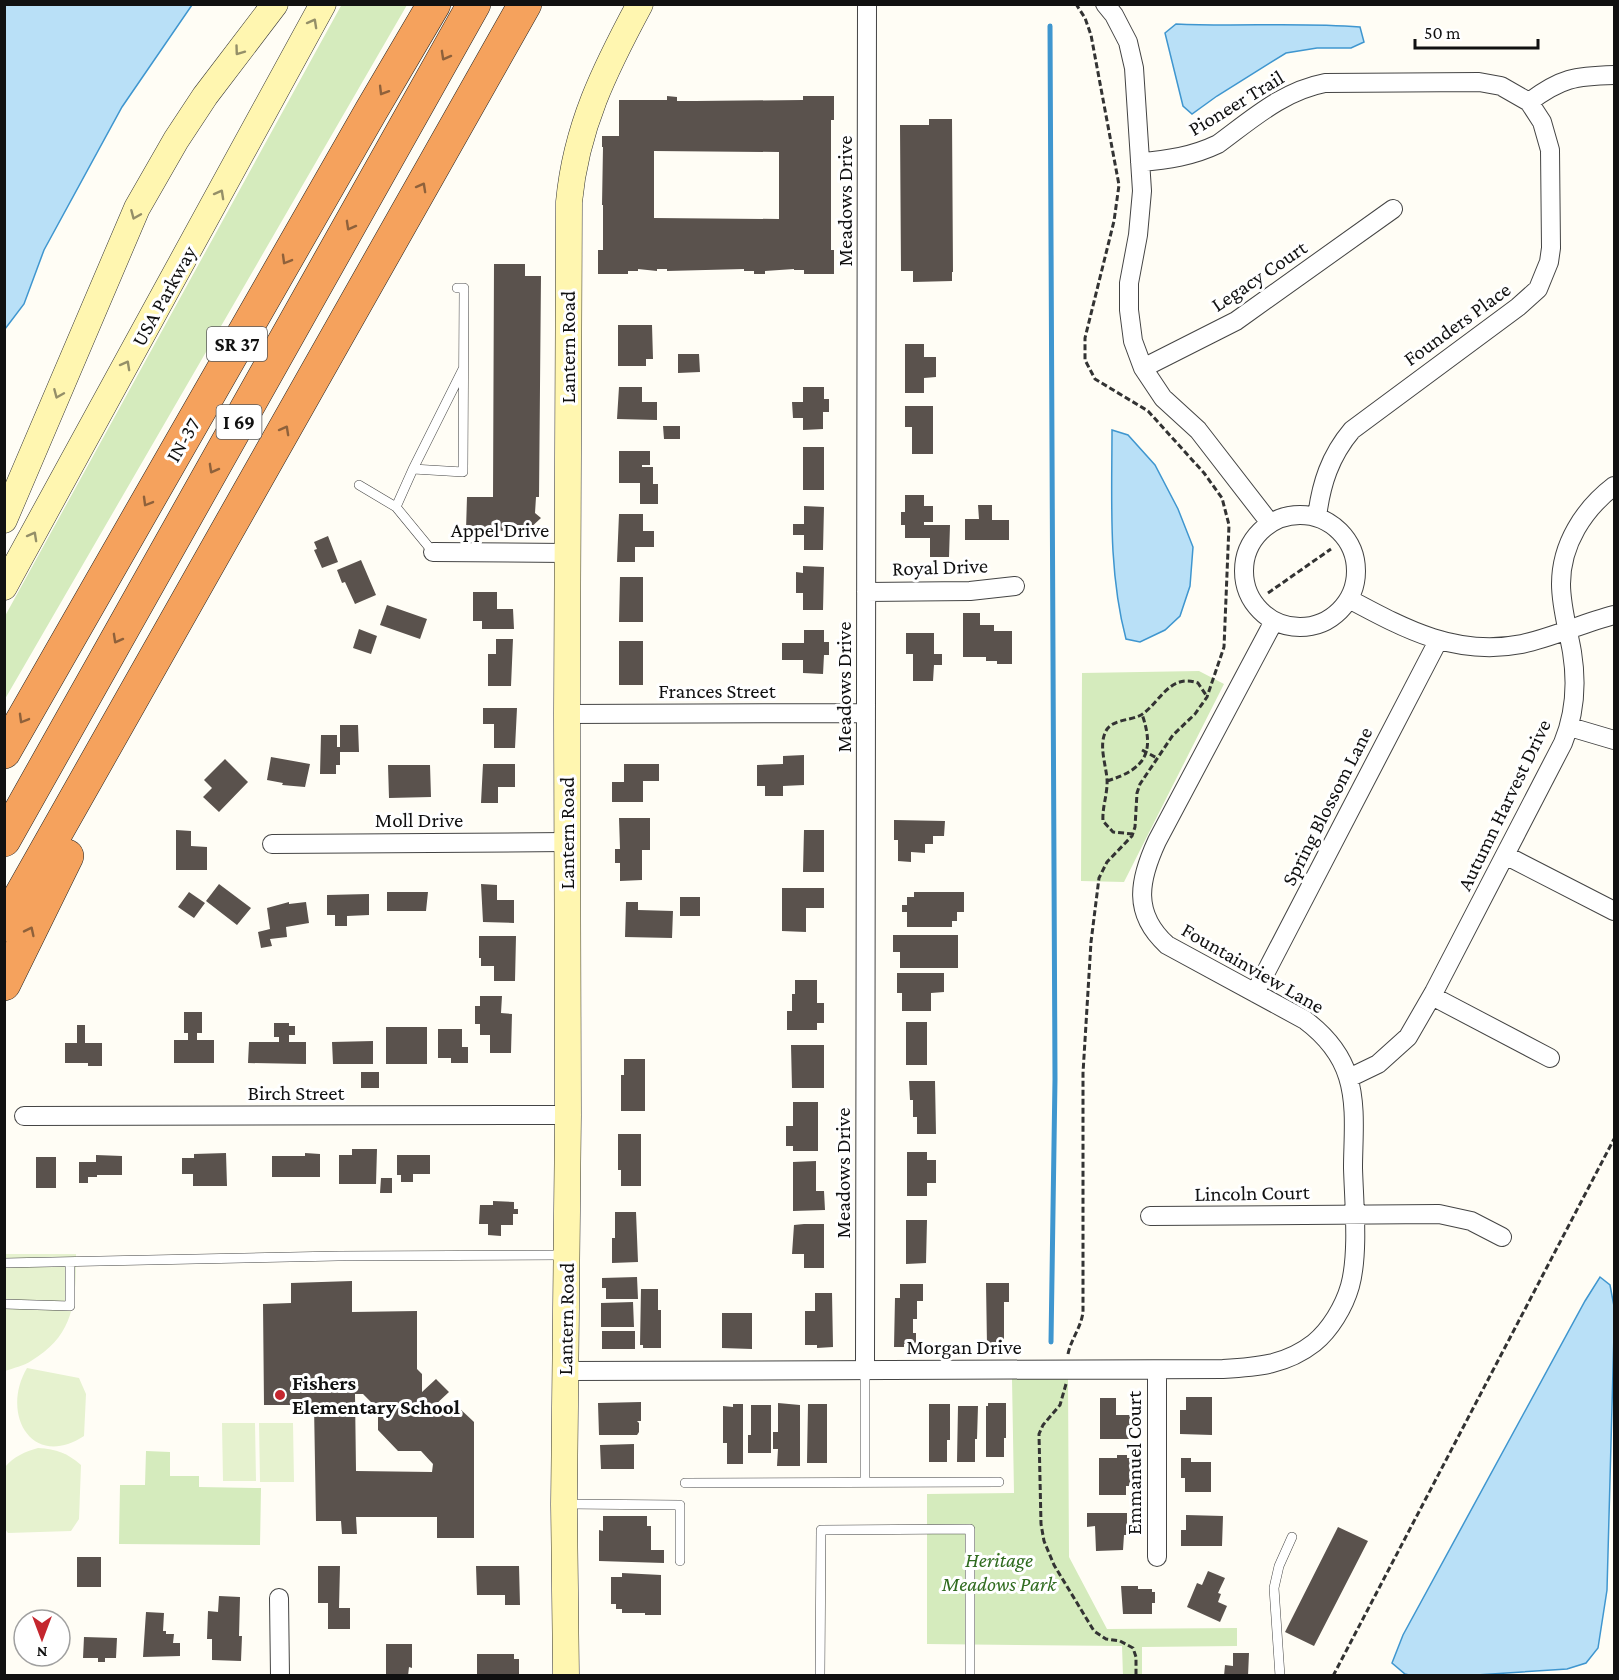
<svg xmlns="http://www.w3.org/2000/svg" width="1619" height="1680" viewBox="0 0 1619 1680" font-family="'Crimson Pro',serif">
<rect width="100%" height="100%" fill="#fffdf5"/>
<path fill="#d5ebbd" d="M342,4L407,5L5,699V616Z
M1199,671L1224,684L1124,882L1081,881L1082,673Z
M1068,1378L1069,1557L1107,1629L1237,1628V1646L1142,1647V1675L1123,1676L1122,1646L927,1644V1494L1014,1493L1012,1379Z
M146,1451L170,1452V1476H199V1487L261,1488L260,1545L119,1544L120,1485H145Z"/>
<path fill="#e6f2cf" d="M5,1254H76C76,1300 75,1335 31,1361C24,1366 13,1368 5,1371Z
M27,1368L79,1378L86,1394L84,1436C32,1470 0,1414 27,1368Z
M222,1423H255L256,1481H223Z
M259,1423H293L294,1482H260Z
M38,1448C57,1449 67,1453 81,1465L79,1519L71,1531L8,1533L4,1528L5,1467C14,1456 25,1452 38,1448Z"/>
<path fill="#b9e0f7" stroke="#3f96cf" stroke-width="1.5" d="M5,4L192,5L122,107L44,250L24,304L5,329Z
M1176,24C1237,27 1299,22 1360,27L1364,42L1351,48H1317L1286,53L1217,96L1192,114L1183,106L1165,33Z
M1112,430L1128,435L1155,465L1178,509L1193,547L1190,586L1180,616L1165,630L1140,642L1126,639C1108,571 1112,500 1112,430Z
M1600,1277L1610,1285L1614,1306V1333L1607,1590L1598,1648L1586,1663L1567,1669L1461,1676H1413L1405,1674L1392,1663L1403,1635L1585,1301Z"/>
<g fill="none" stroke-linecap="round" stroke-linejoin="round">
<path stroke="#3f96cf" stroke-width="5" d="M1050,26L1055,1079L1051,1342"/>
</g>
<path fill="#5a524d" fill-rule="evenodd" d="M667,96L677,97V101H696L803,100V96H834V120H831V250H834V274H804V270H794V269L765,271V274H754V271H744V269L667,271V269H657V271L638,269V271H628V274H598V250H603V205H602L603,147H602V136H619V100H667ZM654,151L779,152V219L654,218Z
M929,119H952L953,272H952V281L913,282V271H901L900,125H929Z
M494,264H525V276H541L539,497H536L535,513L541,518L528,530L524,525H508V531L466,530L467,497H493Z
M618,325H652L653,359H646V366H618Z
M905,344H924V357H936V377L924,378V393H905Z
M678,354H699L700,372L678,373Z
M619,387H642V402H657V420L617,419Z
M803,387H824V399H829V412H823V429L803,430V418H793L792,402H803Z
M905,406H933V454H912V427H905Z
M663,426H680V439H664Z
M803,447H824V490H803Z
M619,451H650V465H642V467H653V484H658V504H640V483H619Z
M905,495H924V506H933V522H924V525H950L949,557H930V538H905V525H901V512H905Z
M978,505H992V520H1009V540H965V519H979Z
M804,506L824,507L823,550H804V535H793V524H804Z
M619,514H643V531H654V547H635V562H617Z
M328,536L338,562L322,568L314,550L317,549L314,542Z
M361,560L376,595L355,604L345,582L342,583L337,570Z
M803,566L824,567L823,610H803V593H796V572L803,573Z
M620,577H643V622H619Z
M473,592H497V609H513L514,629H482V621H473Z
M387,605L427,619L420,639L380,625Z
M963,613H980V625H994V631H1012V664H997V661H986V657H963Z
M359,629L377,636L371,654L353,648Z
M804,630H824V642H829V655H824L823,674L803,673V660H782V643H804Z
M906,633H934V654H942V665H934L933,681H913V654H906Z
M496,639H513L511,686H488V654H496Z
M619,641H643V685H619Z
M483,708H517L515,748H494V724H483Z
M340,725H358L359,752H340V765H336V774H320L321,735H337V747H340Z
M804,755V785L783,786V796H765V786H757V765L783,764V756Z
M271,757L310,764L305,787L282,785L283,783L267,780Z
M225,759L248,782L219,812L203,797L212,788L204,780Z
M483,764H515V787H498V803H481Z
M624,764H659V781H643V802H612V782H624Z
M388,765H430L431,797L389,798Z
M619,818H650V850H642V880L620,881V863H615V849H620Z
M894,820L945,821L944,836H933V844H925V853L911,852V862L898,861V840H894Z
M176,830L191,831V846L207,847V870H176Z
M804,830H824V872H803Z
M219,884L251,908L237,925L206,901Z
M481,884L497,885V900H514V923L483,922Z
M782,888H824V908H806V932L782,931Z
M189,892L205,903L194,918L178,907Z
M387,892H428L426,911H387Z
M914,892H964V912H957V921H952V927H907V912H902V905H907V897H914Z
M369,894V915L347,916V926H335V915H327V895Z
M680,897H700V916H680Z
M289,902V904L306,902L309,923L286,927L287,937L270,939L272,946L261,948L258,932L270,929L267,908Z
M626,902H638V910L673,911L672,938L625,937Z
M893,935H958V968H900V952H893Z
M479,936H516L515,981H494V966H481V958H479Z
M897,973H944V992L931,993V1011H902V993H897Z
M795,980H817V1003H824V1023H817V1030H787V1011H792V994H795Z
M480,996H502L501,1013L512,1014L511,1053H490V1035H480V1024H475V1006H480Z
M184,1012H202V1033H197V1040H214V1063H174V1040H188V1033H184Z
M906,1022H927V1065H906Z
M274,1023H289V1026H295V1035H289V1042H306V1064L248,1063L249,1042H279V1037H274Z
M77,1025H85V1043H102V1066H88V1063H65V1043H77Z
M386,1027H427V1064H386Z
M438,1029H462V1047H468V1063H451V1058H438Z
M373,1041V1064H333L332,1042Z
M791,1045H824V1088H792Z
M624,1059H645V1111H621V1075H624Z
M361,1072H379V1088H361Z
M909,1081H935L936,1134H917V1117H913V1100H910Z
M793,1102H818V1151H793V1146H786V1126H793Z
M618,1134H641V1186H621V1170H618Z
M352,1149H377L376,1184H339V1155H352Z
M907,1152H927V1160H936V1183H927V1196H907Z
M226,1153L227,1186H193V1174H182V1158H194V1154Z
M305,1153L320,1154V1177H272V1156H305Z
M96,1155L122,1156V1175H97V1177H88V1183H79V1162H96Z
M397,1155H430V1174H413V1182H401V1175H397Z
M36,1157H56V1188H36Z
M816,1161V1191H824L825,1210L793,1211V1162Z
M381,1178H392V1193H380Z
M493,1201L514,1202V1209H518V1214H513V1225H501V1236L488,1235V1224H479L480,1205H493Z
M615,1212H636L638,1262L612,1263V1238H615Z
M906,1220H927L926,1263L906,1264Z
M804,1224H824V1268H804V1254H792L794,1225Z
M637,1277L638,1299H606V1288H602V1278Z
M352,1281V1312L417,1311V1369L422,1374V1392L436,1379L449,1392L434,1406H457L474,1422V1538H437V1517H356L357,1534H342L341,1521H316L314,1405H264L263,1304L291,1303V1283ZM355,1394H363L378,1409V1430L398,1451H421L433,1464L432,1472L356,1471Z
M986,1283H1009V1302H1004V1346H987Z
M900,1284H923V1301H917V1319H913V1333H916V1344H904V1347H894L895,1298H900Z
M641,1289H658V1310H661V1348H643V1345H640Z
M815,1293H832L833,1347L817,1348V1345H805V1311H815Z
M633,1302L634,1327H601V1303Z
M722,1313H752V1349L722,1348Z
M602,1331H635V1349H602Z
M1186,1397H1212V1435L1180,1434V1410H1186Z
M1100,1398H1116V1415H1133V1439H1100Z
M641,1402V1421H637L639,1423V1432L637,1435H599L598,1403Z
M778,1403L800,1405V1466H777L778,1449H773V1432H778Z
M988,1403H1006V1438H1004V1457H986V1406H988Z
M733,1404H743V1464H727V1443H723V1406L733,1407Z
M808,1404H827V1463H807Z
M929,1404H950V1440H947V1462H929Z
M751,1405H771V1453H748V1435H751Z
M958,1406H978L977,1439H975V1462H957Z
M634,1444V1469H601L600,1445Z
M1117,1455H1127V1458H1131V1486H1126V1495H1099V1458H1117Z
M1181,1458H1191V1462H1211V1492H1185V1478H1181Z
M1087,1513H1127V1535H1124L1123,1550L1096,1551L1095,1526L1087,1527Z
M1186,1515L1223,1516L1222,1546H1181V1530H1186Z
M603,1516H647V1526H651V1550H664V1563L599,1561V1530L603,1531Z
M1338,1527L1368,1541L1314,1646L1285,1632Z
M77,1557H101V1587H77Z
M318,1566H340L339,1608H350V1629H328V1603H318Z
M476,1566H519L520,1605H505V1595H477Z
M1208,1571L1225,1578L1218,1593L1221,1594L1218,1602L1227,1606L1220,1622L1187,1607L1197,1583L1202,1585Z
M622,1573L661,1575V1615H645V1613H622V1609H616V1604H611V1577H622Z
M1121,1586H1138V1589H1152V1592H1155V1603H1152V1614H1123Z
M219,1596L240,1597L239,1636H242L241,1661L212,1660V1639H207L208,1611L218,1612Z
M146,1612L164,1613L163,1631H166V1634H174L173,1643H180V1656L143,1657Z
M84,1637L117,1638L116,1658H105V1662H98V1658H83Z
M386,1644H412V1668L409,1667L408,1676H386Z
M1233,1653H1249L1248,1676H1224L1225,1665L1233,1666Z
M477,1654H514V1659H519V1675H477Z"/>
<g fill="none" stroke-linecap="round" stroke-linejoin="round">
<defs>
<path id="lane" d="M413,469L463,369
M359,485L396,507L433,552
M396,507L413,469L463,472L464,288H457
M4,1263L338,1256L564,1255
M4,1304L70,1306V1263
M865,1370V1482
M685,1483L999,1482
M566,1504L680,1505V1561
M820,1676L821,1530L970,1529V1676
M1280,1676L1274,1588L1279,1566L1292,1537"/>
<path id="street" d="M1105,4L1114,15L1128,42L1134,68L1142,191L1138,235L1129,283V310L1133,341L1143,368L1163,398L1198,430L1270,523
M1529,102C1561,78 1575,76 1614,75
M1140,162C1168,160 1193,156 1218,144C1252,119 1283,91 1325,83L1479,82L1501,86L1529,102L1542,122L1550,150L1551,248L1549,262L1538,289L1518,307L1352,430C1330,456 1321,484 1317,517
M1143,368L1236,321L1393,209
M1244 571a56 56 0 1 1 112 0a56 56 0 1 1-112 0Z
M433,552L567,553
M866,592L970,591L1015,586
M1349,599C1405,629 1456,657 1522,644C1554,637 1583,623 1614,615
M567,714L866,713
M1570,727L1614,740
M272,844L567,842
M1505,855L1614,911
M1255,993L1438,641
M1432,996L1550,1058
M1349,1078L1378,1064L1408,1037L1434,992L1563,743C1575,714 1577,683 1572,652C1568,629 1561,607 1561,584C1561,544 1584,509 1614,486
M24,1116L568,1115
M1150,1216L1439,1214L1471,1221L1502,1237
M865,1370L867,4
M1157,1370V1557
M565,1371L1223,1369C1257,1367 1286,1365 1314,1343C1330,1330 1344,1307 1350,1286C1359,1253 1354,1203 1353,1168C1353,1139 1357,1106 1348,1077C1341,1054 1325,1035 1305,1020L1167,945C1132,913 1139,880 1157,841L1274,621
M279,1598L280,1676"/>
<path id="secondary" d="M4,520L137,208L176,140L205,96L275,4
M4,587L323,4
M566,1676L564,1504L568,1115L567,714L569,202C576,127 605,69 640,4"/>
<path id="highway" d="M4,752L371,111L434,4
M4,840L474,4
M4,925L525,4
M4,984L67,856"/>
</defs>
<use href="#lane" stroke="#444" stroke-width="10"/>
<use href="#street" stroke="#444" stroke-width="20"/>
<use href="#secondary" stroke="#333" stroke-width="27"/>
<use href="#highway" stroke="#222" stroke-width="34"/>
<path stroke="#333" stroke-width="3" stroke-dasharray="6 3" stroke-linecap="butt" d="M1268,593L1331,549
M1142,750L1157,758
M1107,781C1146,769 1155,752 1142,714
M1133,834L1113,832L1103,821C1102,807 1108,793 1107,779C1106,765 1099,747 1105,733C1110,719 1130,721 1141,715C1160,703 1169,673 1198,683L1206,695
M1068,1354C1071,1339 1081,1328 1083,1312V1073L1091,942L1099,878L1107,862L1132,836L1135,827L1137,793L1140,784L1173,735L1195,714L1207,697L1224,647L1229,525L1222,498L1204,473L1148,411L1095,379L1085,360V338L1114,221L1119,185L1091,35L1085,18L1076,4
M1066,1384L1060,1405L1043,1425L1039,1434L1041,1524L1044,1541L1054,1565L1094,1631L1106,1639L1120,1641L1133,1648L1136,1657V1676
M1333,1676L1614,1139"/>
<use href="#lane" stroke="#fff" stroke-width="9"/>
<use href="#street" stroke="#fff" stroke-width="18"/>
<use href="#secondary" stroke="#fff6b0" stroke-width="26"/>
<use href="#highway" stroke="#f5a25d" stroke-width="33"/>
</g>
<defs><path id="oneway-chevron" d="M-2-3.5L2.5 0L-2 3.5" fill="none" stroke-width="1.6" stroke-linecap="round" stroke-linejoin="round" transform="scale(1.5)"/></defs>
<g stroke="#948f68">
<use href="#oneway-chevron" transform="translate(313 23) rotate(-61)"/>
<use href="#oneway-chevron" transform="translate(239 51) rotate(126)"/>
<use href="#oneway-chevron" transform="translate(220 194) rotate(-61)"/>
<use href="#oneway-chevron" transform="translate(135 215) rotate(113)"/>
<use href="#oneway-chevron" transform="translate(126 365) rotate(-61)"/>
<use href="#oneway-chevron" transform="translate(58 394) rotate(113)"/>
<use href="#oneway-chevron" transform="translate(33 536) rotate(-61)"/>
</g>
<g stroke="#8e613b">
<use href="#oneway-chevron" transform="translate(445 56) rotate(119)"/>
<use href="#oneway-chevron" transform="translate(383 91) rotate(121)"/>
<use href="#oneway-chevron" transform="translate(422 187) rotate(-61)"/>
<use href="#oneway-chevron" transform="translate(350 226) rotate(119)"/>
<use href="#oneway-chevron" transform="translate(286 260) rotate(120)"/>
<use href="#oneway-chevron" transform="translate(285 430) rotate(-61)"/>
<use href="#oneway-chevron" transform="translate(213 469) rotate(119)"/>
<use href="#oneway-chevron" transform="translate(147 502) rotate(120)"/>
<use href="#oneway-chevron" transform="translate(117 639) rotate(119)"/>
<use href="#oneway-chevron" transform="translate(23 719) rotate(120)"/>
<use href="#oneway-chevron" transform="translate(30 931) rotate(-64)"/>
</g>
<circle fill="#c4262e" stroke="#fff" stroke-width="2" cx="280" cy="1395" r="6"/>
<g text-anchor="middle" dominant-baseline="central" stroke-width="6" stroke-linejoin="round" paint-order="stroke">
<g fill="#fff" stroke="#585858" stroke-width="1.5">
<rect x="207" y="327" width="60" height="34" rx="4.5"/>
<rect x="216.5" y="405" width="45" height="34" rx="4.5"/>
</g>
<g font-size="20" font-weight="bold" fill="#111">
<text x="237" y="344">SR 37</text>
<text x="239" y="422">I 69</text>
</g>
<g font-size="21" fill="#111" stroke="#fff">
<text transform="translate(1236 103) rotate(-31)">Pioneer Trail</text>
<text transform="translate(845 201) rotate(-90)">Meadows Drive</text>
<text transform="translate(1259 276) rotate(-34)">Legacy Court</text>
<text transform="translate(164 296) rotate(-61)">USA Parkway</text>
<text transform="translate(1457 324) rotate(-36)">Founders Place</text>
<text transform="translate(568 347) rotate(-90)">Lantern Road</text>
<text transform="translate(183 440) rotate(-60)">IN-37</text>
<text x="500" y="530">Appel Drive</text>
<text transform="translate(940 567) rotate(-2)">Royal Drive</text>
<text transform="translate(844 687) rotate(-90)">Meadows Drive</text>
<text x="717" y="691">Frances Street</text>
<text transform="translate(1504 805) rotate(-64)">Autumn Harvest Drive</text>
<text transform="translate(1327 806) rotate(-63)">Spring Blossom Lane</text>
<text x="419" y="820">Moll Drive</text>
<text transform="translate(567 833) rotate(-90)">Lantern Road</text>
<text transform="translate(1253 968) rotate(30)">Fountainview Lane</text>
<text x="296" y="1093">Birch Street</text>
<text transform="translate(843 1173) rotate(-90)">Meadows Drive</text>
<text transform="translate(1252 1193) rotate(-1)">Lincoln Court</text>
<text transform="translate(566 1319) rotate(-89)">Lantern Road</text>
<text x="964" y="1347">Morgan Drive</text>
<text transform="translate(1134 1463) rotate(-90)">Emmanuel Court</text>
</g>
<g font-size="21" font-weight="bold" fill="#111" stroke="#fff" text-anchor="start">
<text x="292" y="1383">Fishers<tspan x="292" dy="24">Elementary School</tspan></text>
</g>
<g font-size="21" font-style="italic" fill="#2f6b1f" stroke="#fff">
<text x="999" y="1560">Heritage<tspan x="999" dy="24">Meadows Park</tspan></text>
</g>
</g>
<rect width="1619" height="1680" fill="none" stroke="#111111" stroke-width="12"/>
<g transform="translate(42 1638) rotate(180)"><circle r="28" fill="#ffffff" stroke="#a0a0a0" stroke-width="1.5"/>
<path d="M0-4.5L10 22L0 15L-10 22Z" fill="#c4262e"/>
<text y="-9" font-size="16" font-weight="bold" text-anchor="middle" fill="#111111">N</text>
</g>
<path d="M1415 39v9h123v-9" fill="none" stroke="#111111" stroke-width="3"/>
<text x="1424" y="39" font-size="18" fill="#111111" stroke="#ffffff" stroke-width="4.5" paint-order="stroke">50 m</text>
</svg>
